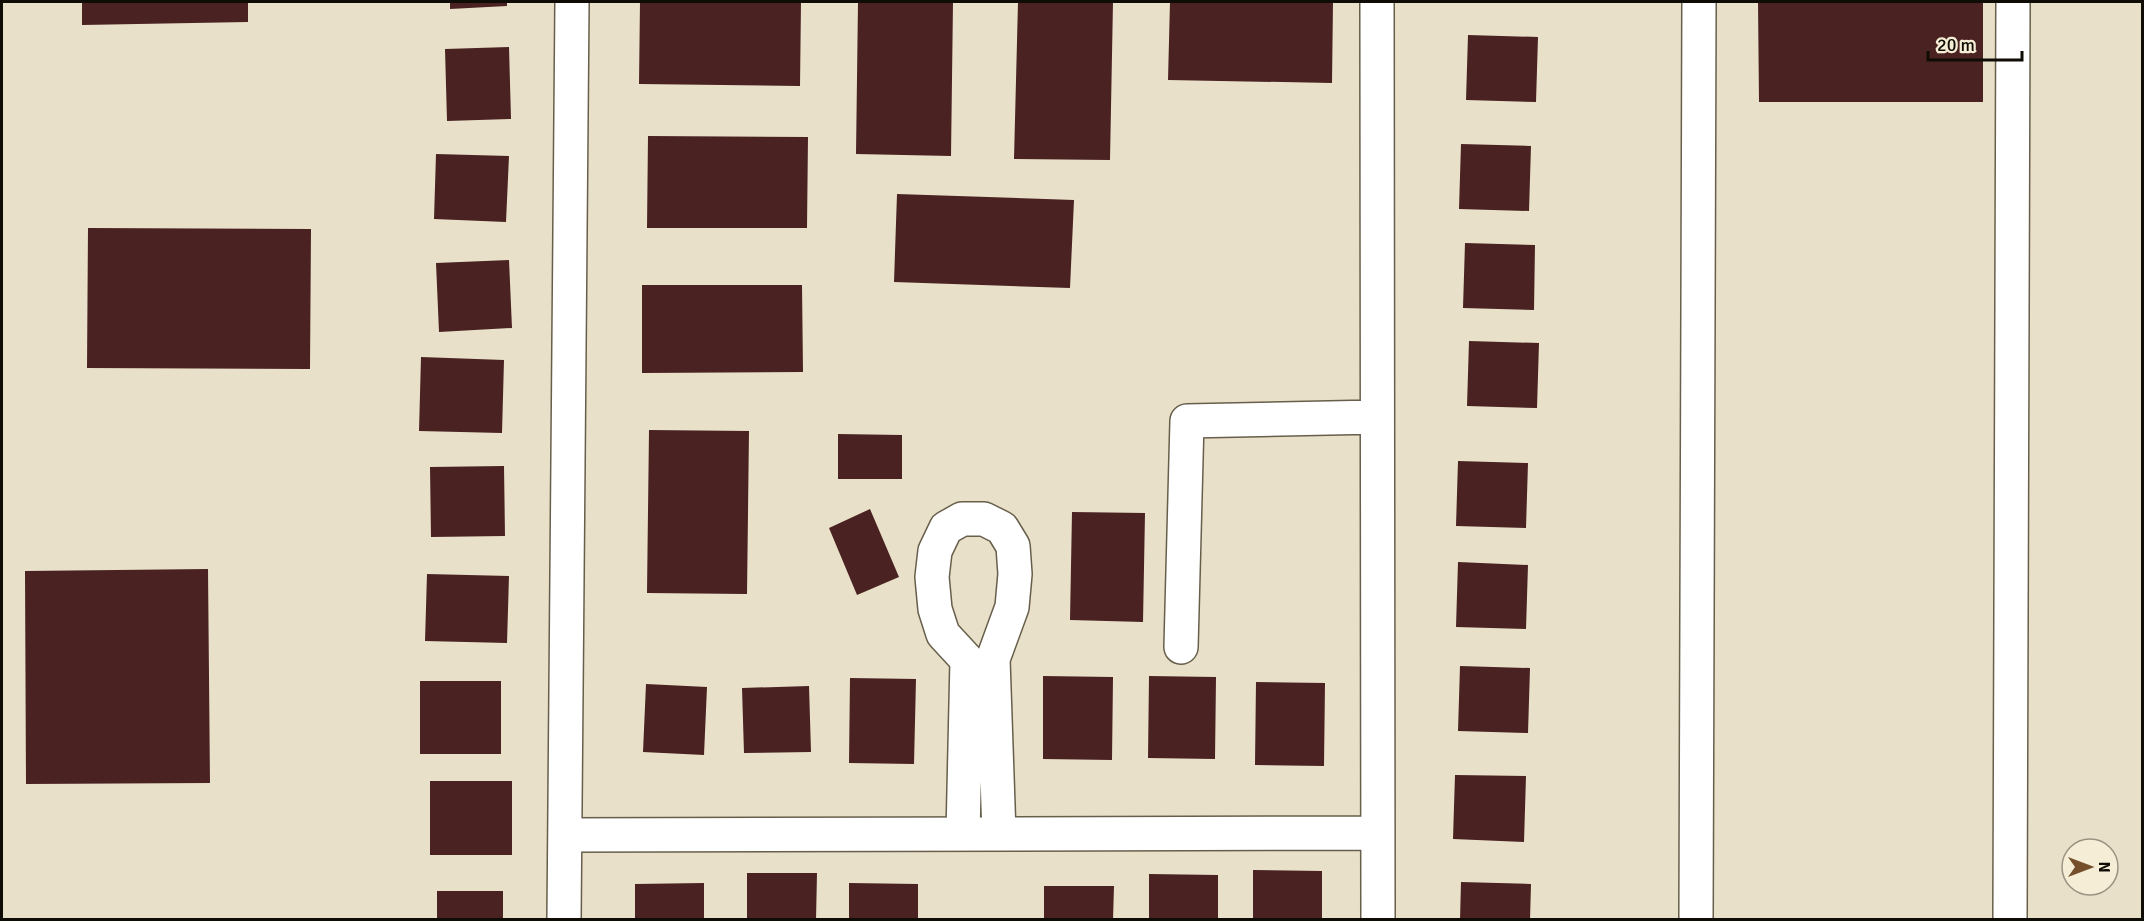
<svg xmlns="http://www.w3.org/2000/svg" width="2144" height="921" viewBox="0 0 2144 921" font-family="Signika,sans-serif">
<rect width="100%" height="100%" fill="#e9e0c9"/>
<path fill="#4a2221" d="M82,2H248V22L82,25Z
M450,2H507V6L450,9Z
M640,2H801L800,86L639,84Z
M858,2H953L951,156L856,154Z
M1018,2H1113L1110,160L1014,159Z
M1170,2H1333L1332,83L1168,80Z
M1758,2H1983V102H1759Z
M1468,35L1538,37L1536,102L1466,100Z
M509,47L511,119L447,121L445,49Z
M648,136L808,137L807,228H647Z
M1461,144L1531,146L1529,211L1459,209Z
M436,154L509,156L506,222L434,219Z
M897,194L1074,200L1070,288L894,282Z
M88,228L311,229L310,369L87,368Z
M1465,243L1535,245L1534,310L1463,308Z
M509,260L512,328L439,332L436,263Z
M642,285H802L803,372L642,373Z
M1469,341L1539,343L1537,408L1467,406Z
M421,357L504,360L502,433L419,431Z
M649,430L749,431L747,594L647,593Z
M838,434L902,435V479H838Z
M1458,461L1528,463L1526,528L1456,526Z
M504,466L505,536L431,537L430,467Z
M870,509L899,577L857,595L829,528Z
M1072,512L1145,513L1143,622L1070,620Z
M1458,562L1528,565L1526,629L1456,627Z
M208,569L210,783L26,784L25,571Z
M427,574L509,576L507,643L425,641Z
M1460,666L1530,668L1528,733L1458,731Z
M1043,676L1113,677L1112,760L1043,759Z
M1149,676L1216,677L1215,759L1148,758Z
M850,678L916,679L914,764L849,763Z
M420,681H501V754H420Z
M1256,682L1325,683L1324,766L1255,765Z
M646,684L707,687L704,755L643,752Z
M809,686L811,752L744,753L742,688Z
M1455,775L1526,776L1524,842L1453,839Z
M430,781H512V855H430Z
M1253,870L1322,871V920H1253Z
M747,873H817L816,920H747Z
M1149,874L1218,875V920H1149Z
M1461,882L1531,884L1530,920H1460Z
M704,883V920H635V884Z
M849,883L918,884V920H849Z
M1044,886H1114L1113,920H1044Z
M437,891H503V920H437Z"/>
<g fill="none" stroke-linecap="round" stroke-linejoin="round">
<defs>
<path id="minor" d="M1377,2L1378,920
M1181,647L1187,421L1376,417
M963,834L967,660L943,634L935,609L932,577L935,551L946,528L962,519H984L1002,528L1013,546L1015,574L1012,607L993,659L999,834
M565,835L1378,833
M564,920L572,2
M1696,920L1699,2
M2010,920L2013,2"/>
</defs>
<use href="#minor" stroke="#675f4b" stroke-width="36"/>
<use href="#minor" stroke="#fff" stroke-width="33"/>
</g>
<rect width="2144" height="921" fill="none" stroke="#0f0c05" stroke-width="6"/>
<g transform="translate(2090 867) rotate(90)"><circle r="28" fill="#f6edd6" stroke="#9a9382" stroke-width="1.5"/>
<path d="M0-4.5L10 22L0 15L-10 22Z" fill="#754f2b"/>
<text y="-9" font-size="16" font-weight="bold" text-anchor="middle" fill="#0f0c05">N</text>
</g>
<path d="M1928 51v9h94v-9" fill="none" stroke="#0f0c05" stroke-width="3"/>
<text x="1937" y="51" font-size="18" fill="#0f0c05" stroke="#f6edd6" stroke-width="4.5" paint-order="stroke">20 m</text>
</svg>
